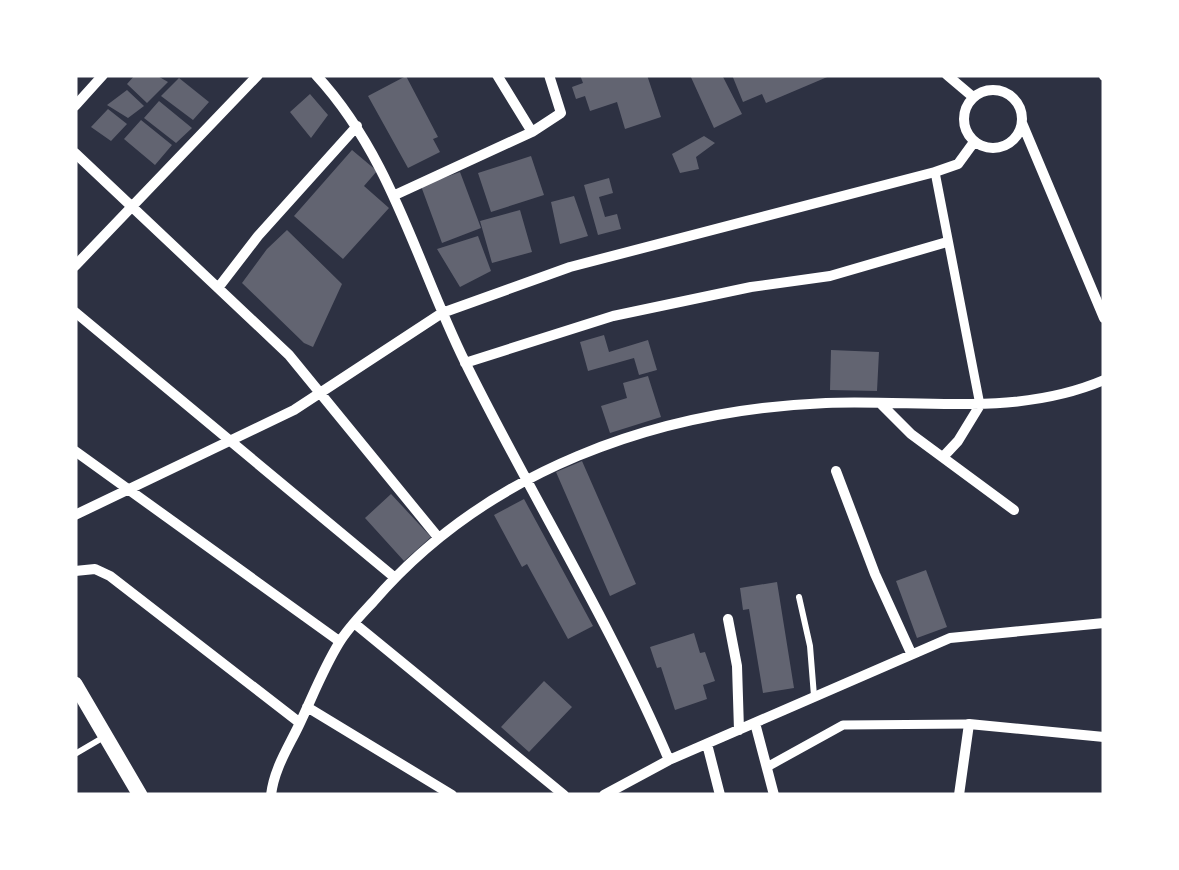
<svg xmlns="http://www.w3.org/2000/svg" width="1179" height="870" viewBox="0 0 1179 870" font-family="'Alegreya Sans',sans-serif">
<rect width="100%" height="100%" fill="#2d3142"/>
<path fill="#626471" d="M135,75H156L168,82L147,103L127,84Z
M580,75H647L661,117L625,129L617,102L590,111L585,96L576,99L572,87L583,83Z
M690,75H722L742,114L714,128Z
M732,75H832L766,103L762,94L743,102Z
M406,76L438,137L433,139L440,152L408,168L368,96Z
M179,78L209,102L193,120L161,96Z
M127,90L144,106L128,118L107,105Z
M310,94L328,115L311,138L290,112Z
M159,101L192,128L176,143L144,118Z
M108,109L127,124L111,141L91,127Z
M141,120L172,145L155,165L124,139Z
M704,136L715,143L696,157L699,169L680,173L672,154Z
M352,150L377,171L364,186L389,208L343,259L294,216Z
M531,156L544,195L491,212L478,173Z
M460,172L481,228L442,243L421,186Z
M609,178L613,193L599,197L605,217L617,214L621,229L598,235L584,185Z
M574,196L588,236L560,244L551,202Z
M520,210L532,252L492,263L480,221Z
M287,230L342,284L313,347L304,343L242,283L267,249Z
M478,236L491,271L460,287L437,249Z
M604,335L609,352L648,340L657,370L639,375L634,358L588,371L580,342Z
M831,350L879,352L877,391L830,390Z
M648,376L661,417L610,433L601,406L627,398L623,383Z
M582,461L636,584L610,596L556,472Z
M391,494L431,537L404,561L365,518Z
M524,499L593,626L568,639L527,564L522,567L494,515Z
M926,570L947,627L917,638L896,581Z
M777,582L794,688L763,693L749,609L743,610L740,588Z
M694,633L700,653L705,652L715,681L703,685L707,699L675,710L661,667L657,668L650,647Z
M544,681L572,707L529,752L501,727Z"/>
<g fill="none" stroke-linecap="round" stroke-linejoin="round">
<path stroke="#fff" stroke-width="6" d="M799,597L810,646L814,696
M75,754L104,737"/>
<path stroke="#fff" stroke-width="9" d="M935,172L980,405
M767,767L843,725L969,724"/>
<path stroke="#fff" stroke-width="10" d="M316,75C392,157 417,265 465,362C531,496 611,623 669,760
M947,75L973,97
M1104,75V76
M964 119a29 29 0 1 1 58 0a29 29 0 1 1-58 0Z
M75,106L103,75
M1022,123L1104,318
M532,132L561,113L549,75
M75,153L289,355L437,536
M395,195L532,132L497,75
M75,266L258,75
M218,288L258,236L357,126
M75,312L394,577
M465,363L613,316L751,287L830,276L947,242
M881,404L911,434L1014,510
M75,451L339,641
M943,457L958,441L980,405
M836,471L875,574L911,653
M75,515L294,410L442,313L570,267L935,172L958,164L974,142
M75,571L95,569L110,576L300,723
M728,619L737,666L739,730
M354,623L564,795
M307,707L452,795
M755,723L774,795
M707,744L720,795
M271,795C274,769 288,748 299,725C312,698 323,669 339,643C348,628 361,615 373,602C486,471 655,410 826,403C919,399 1015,418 1104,380
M604,795L669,760L950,638L1104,623
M959,795L969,724L1104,737"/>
<path stroke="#fff" stroke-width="15" d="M75,684L140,795"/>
</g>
<rect width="1179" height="870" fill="none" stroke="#ffffff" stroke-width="155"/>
</svg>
